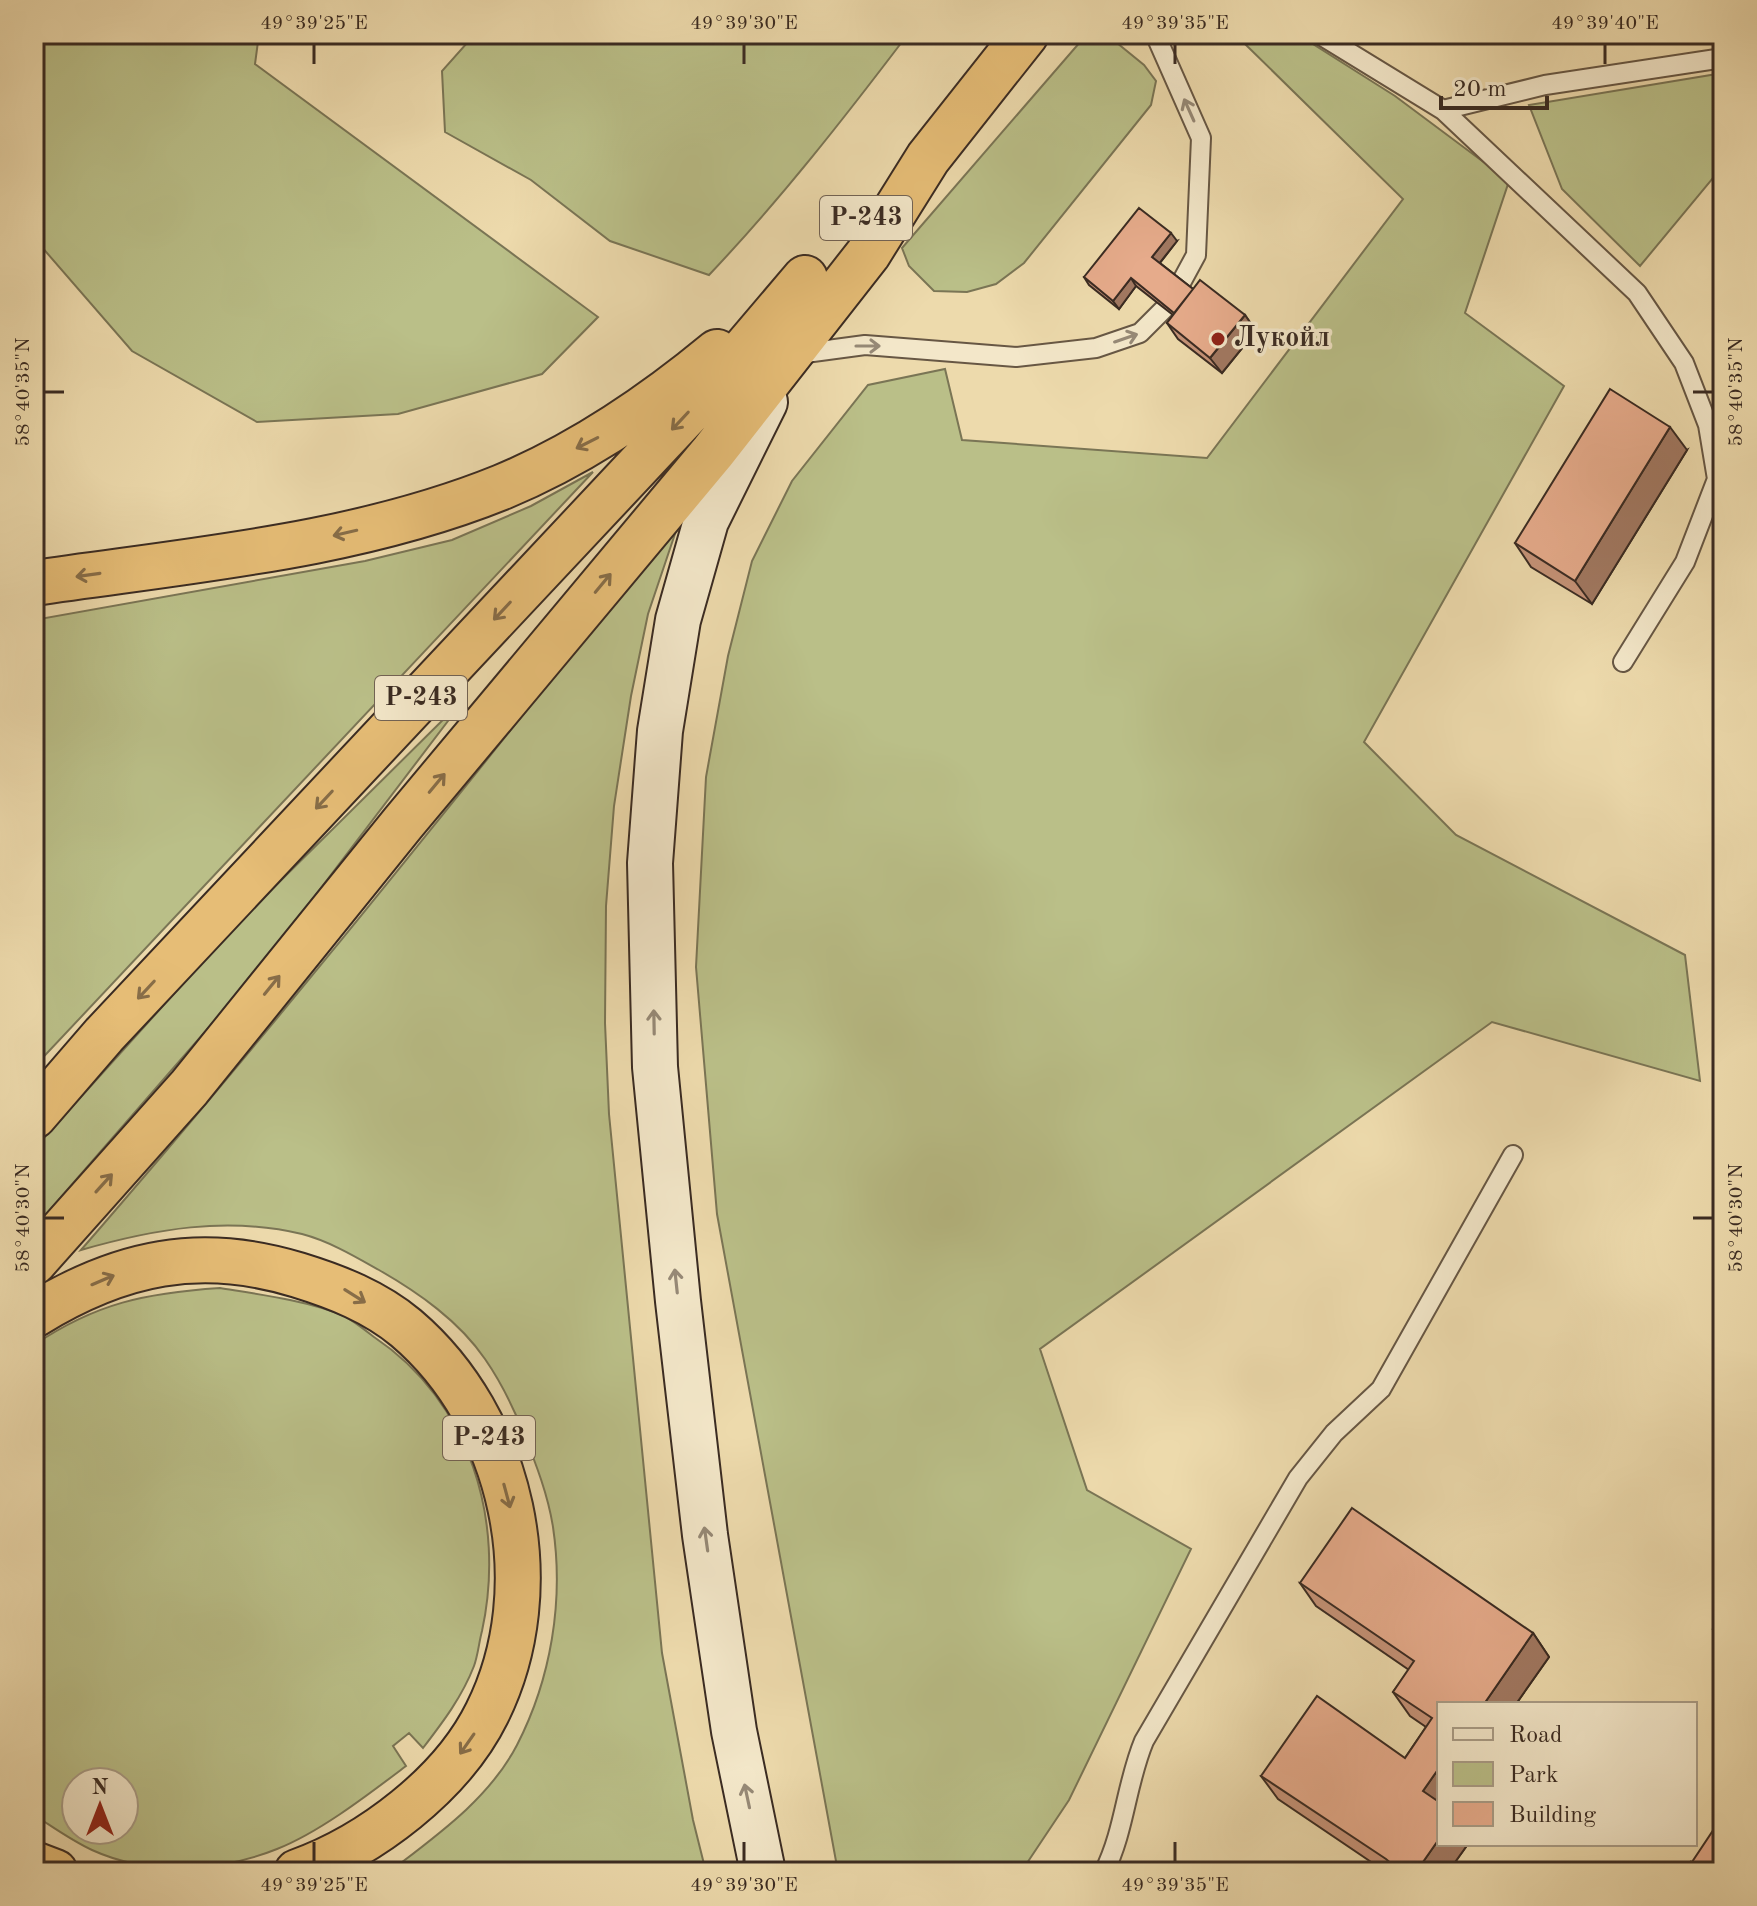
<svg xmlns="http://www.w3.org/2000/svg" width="1757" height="1906" viewBox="0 0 1757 1906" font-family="'Old Standard TT',serif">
<rect width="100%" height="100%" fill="#eddaac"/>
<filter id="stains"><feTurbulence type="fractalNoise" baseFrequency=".0025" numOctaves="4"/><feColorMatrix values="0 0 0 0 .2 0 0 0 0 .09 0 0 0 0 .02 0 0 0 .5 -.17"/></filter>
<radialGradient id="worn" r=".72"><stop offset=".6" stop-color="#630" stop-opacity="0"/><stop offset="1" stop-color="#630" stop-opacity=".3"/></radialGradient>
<path fill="#babf88" stroke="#7a7555" stroke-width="2" fill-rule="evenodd" d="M34,34H259L255,64L598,317L542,374L398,414L257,422L132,351L34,238Z
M475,34H908C845,117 781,199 709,275L610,241L531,180L445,132L442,71Z
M1087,34H1106L1144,65L1156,81L1151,105L1024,263L996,284L967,292L934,291L909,266L902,248Z
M1244,34H1297L1395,96L1509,181L1465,313L1564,386L1364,742L1456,835L1685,955L1700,1081L1492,1022L1040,1349L1087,1490L1191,1549L1069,1800L1021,1872H838L717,1214L696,967L706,777L728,656L752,561L792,481L868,385L945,369L962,440L1207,458L1403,199L1244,43Z
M1723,73V166L1640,266L1562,189L1529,105Z
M593,472L34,1067V620L365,561L452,540L531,506Z
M680,519L648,614L631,696L614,806L606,906L605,1023L609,1114L662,1653L693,1820L706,1872H389C436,1836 489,1799 517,1745C551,1679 564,1601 553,1527C548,1495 536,1464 524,1434C514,1409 501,1382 485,1359C459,1321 419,1293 379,1270C356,1257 329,1241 302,1234C227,1216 154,1229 81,1250C288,1012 483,764 680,519Z
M467,696L257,972L34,1228V1149L235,926Z
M220,1288C257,1294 310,1301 344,1316C354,1321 365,1330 374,1337C470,1401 506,1521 482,1631C479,1642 478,1655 474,1666C462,1697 443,1722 423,1748L409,1733L393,1746L406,1766C369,1794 320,1832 277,1849C220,1872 149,1876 92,1850C72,1841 53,1827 34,1815V1345C96,1303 146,1293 220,1288ZM76,1782H124V1830H76Z"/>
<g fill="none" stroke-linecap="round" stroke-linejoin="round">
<defs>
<path id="lane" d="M1319,34L1443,110L1545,85L1723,58
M1443,110L1637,293L1684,363L1708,425L1717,479L1685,562L1623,662
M798,354L865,345L1016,357L1096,348L1140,333L1170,303L1196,255L1201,138L1155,34
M1104,1872C1125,1830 1126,1784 1144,1741L1298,1478L1334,1433L1381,1389L1513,1155"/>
<path id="secondary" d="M763,1872L734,1731L705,1535L678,1301L655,1067L650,863L660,731L678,620L706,521L765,402"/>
<path id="highway" d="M34,583C190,560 354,547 502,487C579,455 653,405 717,352
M34,1116L104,1035L715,384L805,278
M34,1262L189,1088L403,823L713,452L868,254L928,158L1026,34
M34,1315C120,1262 200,1245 298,1275C337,1287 375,1302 406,1328C513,1419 550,1587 487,1713C452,1784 370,1846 297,1872
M34,1864L55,1872"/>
</defs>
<use href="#lane" stroke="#675744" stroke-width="22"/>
<use href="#secondary" stroke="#3a2b22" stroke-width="48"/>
<use href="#highway" stroke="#3a2b22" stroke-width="48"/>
<use href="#lane" stroke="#f3e7c9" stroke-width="18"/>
<use href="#secondary" stroke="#f3e7c9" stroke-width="44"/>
<use href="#highway" stroke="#e6bd76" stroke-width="44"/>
</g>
<path fill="#c69378" stroke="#3a2b22" stroke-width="2" d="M1177,241L1160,263L1193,289L1245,315L1256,331L1222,373L1178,339L1167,323L1173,315L1136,286L1119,309L1089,285L1084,277Z
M1687,450L1592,604L1531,567L1515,543Z
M1300,1583L1533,1633L1549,1657L1516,1704H1439V1844H1468L1448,1872H1386L1278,1799L1261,1776L1405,1758L1426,1727L1410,1716L1393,1692L1409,1670L1316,1606Z
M1723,1615V1643L1713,1629Z
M1692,1862L1723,1872H1698Z"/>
<path fill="#a17861" stroke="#3a2b22" stroke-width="2" d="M1171,233L1177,241L1158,265L1152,257Z
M1131,278L1136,286L1119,309L1113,301Z
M1245,315L1256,331L1222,373L1210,358Z
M1670,427L1687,450L1592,604L1575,581Z
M1533,1633L1549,1657L1516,1704H1484Z
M1439,1768V1813L1423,1791Z
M1439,1839V1844H1468L1448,1872H1416Z"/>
<path fill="#e6ab8b" stroke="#3a2b22" stroke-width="2" d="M1139,208L1171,233L1152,257L1193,289L1174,313L1131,278L1113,301L1084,277Z
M1200,280L1245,315L1210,358L1167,323Z
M1610,389L1670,427L1575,581L1515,543Z
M1352,1508L1533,1633L1484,1704H1439V1768L1423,1791L1439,1802V1839L1416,1872H1401L1386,1859L1261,1776L1317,1696L1405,1758L1432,1718L1393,1692L1414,1661L1300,1583Z
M1723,1615V1635L1713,1629Z
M1714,1829L1723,1835V1872H1706L1692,1862Z"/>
<defs><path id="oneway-shaft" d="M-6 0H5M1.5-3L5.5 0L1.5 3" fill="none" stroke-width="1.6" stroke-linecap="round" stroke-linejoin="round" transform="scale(2)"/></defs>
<g stroke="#968976">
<use href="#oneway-shaft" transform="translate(1189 110) rotate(-114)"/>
<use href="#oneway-shaft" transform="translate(1126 338) rotate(-19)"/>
<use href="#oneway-shaft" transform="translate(868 346)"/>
<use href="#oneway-shaft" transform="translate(654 1022) rotate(-91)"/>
<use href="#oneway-shaft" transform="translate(676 1281) rotate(-96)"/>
<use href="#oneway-shaft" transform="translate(706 1539) rotate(-98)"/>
<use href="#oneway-shaft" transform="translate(747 1796) rotate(-102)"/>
</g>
<g stroke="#876d48">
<use href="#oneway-shaft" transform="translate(680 421) rotate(133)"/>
<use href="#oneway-shaft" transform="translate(587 443) rotate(153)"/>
<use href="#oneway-shaft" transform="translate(345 533) rotate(167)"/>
<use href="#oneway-shaft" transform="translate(88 575) rotate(172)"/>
<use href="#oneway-shaft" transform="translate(603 583) rotate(-50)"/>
<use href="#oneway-shaft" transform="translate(502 611) rotate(133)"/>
<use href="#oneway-shaft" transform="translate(437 783) rotate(-50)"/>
<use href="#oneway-shaft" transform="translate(324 800) rotate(133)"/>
<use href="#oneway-shaft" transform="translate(272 985) rotate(-51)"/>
<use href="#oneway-shaft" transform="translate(146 990) rotate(133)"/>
<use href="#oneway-shaft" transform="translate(104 1183) rotate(-48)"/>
<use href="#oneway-shaft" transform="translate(103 1280) rotate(-23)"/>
<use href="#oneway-shaft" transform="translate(355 1296) rotate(32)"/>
<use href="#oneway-shaft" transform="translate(507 1496) rotate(75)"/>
<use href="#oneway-shaft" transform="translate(467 1744) rotate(125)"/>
</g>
<path fill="none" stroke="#3a2b22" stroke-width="3" d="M314,44V64M744,44V64M1175,44V64M1605,44V64M44,392H64M1693,392H1713M44,1218H64M1693,1218H1713M314,1842V1862M744,1842V1862M1175,1842V1862"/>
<circle fill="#8f2418" stroke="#f3e7c9" stroke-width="3" cx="1218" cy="339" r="8"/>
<g text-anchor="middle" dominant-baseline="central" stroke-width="7" stroke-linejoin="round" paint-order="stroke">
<g fill="#f3e7c9" stroke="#726354" stroke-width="2">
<rect x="820" y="196" width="92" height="44" rx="6"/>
<rect x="375" y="676" width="92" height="44" rx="6"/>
<rect x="443" y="1416" width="92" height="44" rx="6"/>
</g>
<g font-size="26" font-weight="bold" fill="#3a2b22">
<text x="866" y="218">Р-243</text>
<text x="421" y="698">Р-243</text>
<text x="489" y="1438">Р-243</text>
</g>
<g font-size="28" font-weight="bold" fill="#3a2b22" stroke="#f3e7c9" text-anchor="start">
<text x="1234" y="339">Лукойл</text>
</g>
</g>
<rect width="1757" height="1906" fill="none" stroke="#eddaac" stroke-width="88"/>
<rect x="1437" y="1702" width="260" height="144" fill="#f3e7c9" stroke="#a99c86" stroke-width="2"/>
<rect x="1453" y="1728" width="40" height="12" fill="#f3e7c9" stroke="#a99c86" stroke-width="2"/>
<text x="1509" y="1742" font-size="24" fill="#3a2b22">Road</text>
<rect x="1453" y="1762" width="40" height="24" fill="#babf88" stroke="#a99c86" stroke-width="2"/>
<text x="1509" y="1782" font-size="24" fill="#3a2b22">Park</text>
<rect x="1453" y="1802" width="40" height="24" fill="#e6ab8b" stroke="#a99c86" stroke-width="2"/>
<text x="1509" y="1822" font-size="24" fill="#3a2b22">Building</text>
<g transform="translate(100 1806)"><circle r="38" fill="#f3e7c9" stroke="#a99c86" stroke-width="2"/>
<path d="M0-6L14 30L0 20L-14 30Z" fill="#8f2418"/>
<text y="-12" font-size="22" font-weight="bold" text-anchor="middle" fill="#3a2b22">N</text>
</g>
<path d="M1441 96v12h106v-12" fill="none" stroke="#3a2b22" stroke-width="4"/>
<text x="1453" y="96" font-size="24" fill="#3a2b22" stroke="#f3e7c9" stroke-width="6" paint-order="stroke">20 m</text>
<rect x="44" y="44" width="1669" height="1818" fill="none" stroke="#3a2b22" stroke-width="3"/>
<g font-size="20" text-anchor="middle" fill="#3a2b22">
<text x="314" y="29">49°39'25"E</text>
<text x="744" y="29">49°39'30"E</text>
<text x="1175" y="29">49°39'35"E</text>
<text x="1605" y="29">49°39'40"E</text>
<text transform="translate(22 392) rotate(-90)" y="7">58°40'35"N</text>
<text transform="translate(1735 392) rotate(-90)" y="7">58°40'35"N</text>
<text transform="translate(22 1218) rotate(-90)" y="7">58°40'30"N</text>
<text transform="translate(1735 1218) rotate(-90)" y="7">58°40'30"N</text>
<text x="314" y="1891">49°39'25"E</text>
<text x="744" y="1891">49°39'30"E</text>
<text x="1175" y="1891">49°39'35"E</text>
</g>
<rect width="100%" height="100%" filter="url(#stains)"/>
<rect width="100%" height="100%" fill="url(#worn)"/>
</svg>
